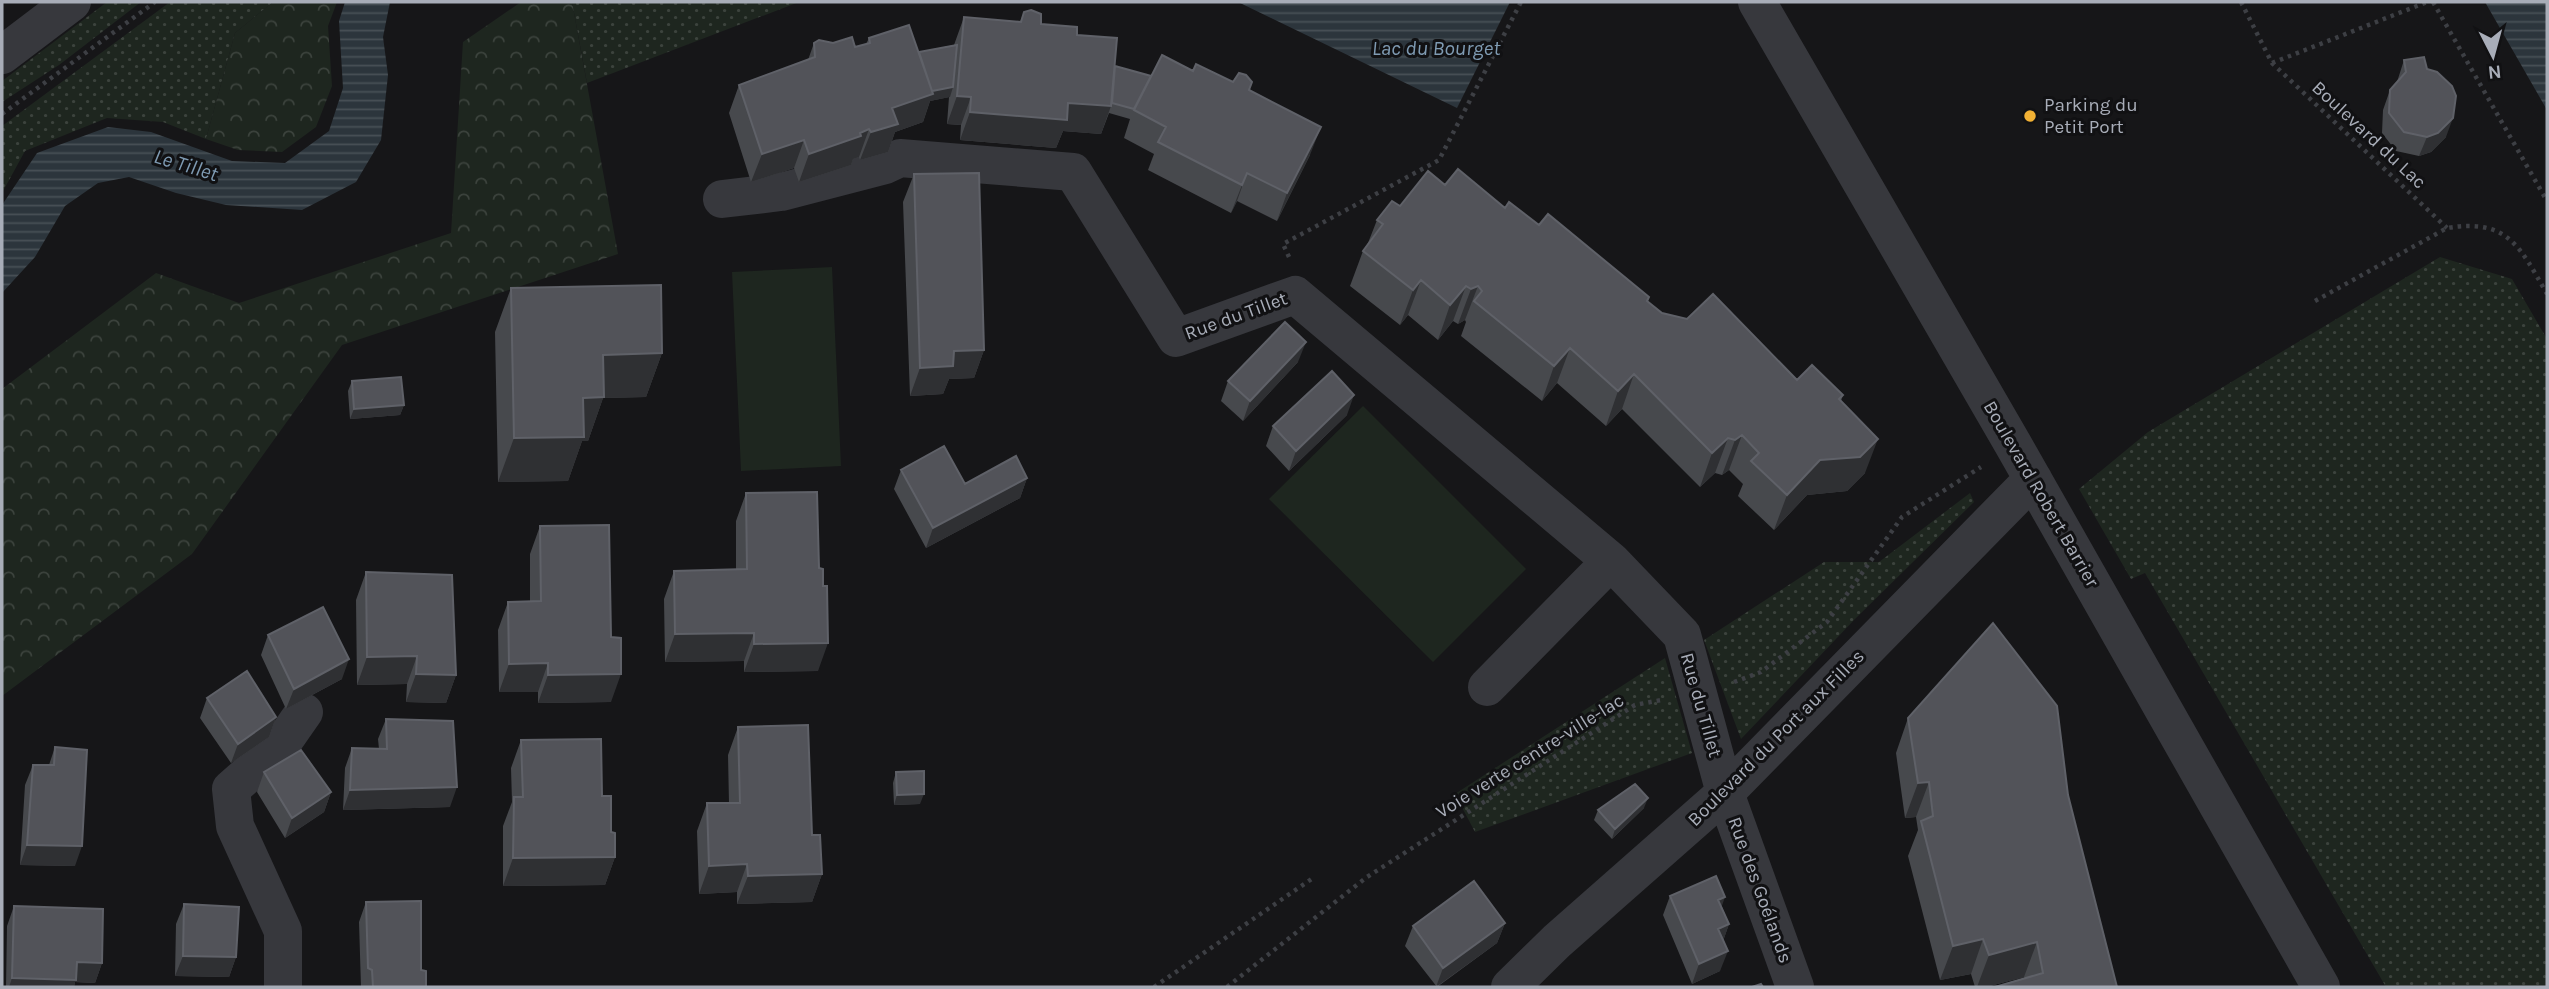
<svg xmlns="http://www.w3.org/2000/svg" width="2549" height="989" viewBox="0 0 2549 989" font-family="Karla,sans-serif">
<defs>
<pattern id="grass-dots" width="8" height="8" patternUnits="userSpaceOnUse" patternTransform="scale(1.75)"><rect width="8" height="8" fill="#1e261f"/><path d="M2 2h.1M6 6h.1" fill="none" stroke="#3c433d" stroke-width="1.8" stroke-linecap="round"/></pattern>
<pattern id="forest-crowns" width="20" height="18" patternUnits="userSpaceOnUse" patternTransform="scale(1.75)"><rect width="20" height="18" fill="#1e261f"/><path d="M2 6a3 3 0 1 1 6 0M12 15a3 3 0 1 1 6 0" fill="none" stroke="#3c433d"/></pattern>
<pattern id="water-rules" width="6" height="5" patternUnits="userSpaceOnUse" patternTransform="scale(1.75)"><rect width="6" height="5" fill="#2c353c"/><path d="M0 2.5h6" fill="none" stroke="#485056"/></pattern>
</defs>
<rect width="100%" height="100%" fill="#161618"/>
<path fill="url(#grass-dots)" d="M107,2H141L59,65L2,102V81Z
M170,2H273L235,33L206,139L163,122L107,118L25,151L2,193V126Z
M572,2H799L587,83Z
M2440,257L2512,279L2547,339V987H2386L2145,573L2131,579L2079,489L2148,432Z
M1970,493L1974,502L1854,620L1741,739L1704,640L1824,562H1879Z
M1665,658L1692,753L1475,832L1455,794Z"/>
<path fill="url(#forest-crowns)" d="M273,2H337L328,26L332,86L316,127L282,152L238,150L206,139L235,33Z
M521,2H572L618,254L342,345L192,554L2,696V389L156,273L239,303L451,233L463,42Z"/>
<path fill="#1e261f" d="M832,267L841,466L741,471L732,272Z
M1363,406L1526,569L1433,662L1269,499Z"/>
<path fill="url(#water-rules)" d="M345,2H390L383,37L388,75L381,140L356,182L302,210L226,205L176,193L129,177L98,183L65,206L35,257L2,293V205L37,153L108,127L151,132L232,161L285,163L329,131L343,88L339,21Z
M1238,2H1510L1457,108Z
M2485,2H2547V110Z"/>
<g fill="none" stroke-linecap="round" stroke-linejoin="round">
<path stroke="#3d3f44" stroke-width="4.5" stroke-dasharray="3.5 5" stroke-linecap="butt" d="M2241,2L2272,63L2447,228
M2433,2L2547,201
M2272,63L2427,2
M2,114L155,2
M1289,257L1283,244L1439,160L1521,2
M2315,301L2447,228C2508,218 2520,247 2547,294
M1734,682L1761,672L1827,622L1902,517L1981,467
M1154,987L1313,878
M1227,987L1367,877L1635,705L1661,700"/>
<path stroke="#37383d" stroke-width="38" d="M1757,2L2014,446L2321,987
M2,55L72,2
M722,199L781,192L885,165L900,158L1073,172L1176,338L1295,295L1611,561L1682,635L1725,793L1795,987
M1487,687L1611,561
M283,987V931L235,826L231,789L281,745L304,712
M1510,987L1557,941L1725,793L2033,479"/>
</g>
<path fill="#47494d" d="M1024,12L1041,24L1077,35L1115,66L1151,76L1193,71L1249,90L1310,155L1277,221L1237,201L1231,213L1148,170L1154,154L1124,138L1130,119L1109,113L1101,134L1063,131L1056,148L960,140L961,125L947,124L949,97L930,101L923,122L895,132L888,152L860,160L859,157L853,159L851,165L799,182L794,168L751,182L729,113L739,85L808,60L814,43H833L855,47L866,44L869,38L919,52L954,45L964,17L1020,22Z
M2404,60L2427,69L2446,137L2431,152L2419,156L2396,151L2382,133L2383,110L2390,90L2397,82Z
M914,174L984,350L974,378L949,379L943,394L910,396L903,202Z
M1445,185L1505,208L1539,225L1649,297L1648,302L1662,313L1797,380L1843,395L1841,401L1865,473L1847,491L1807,495L1774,530L1738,496L1743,484L1729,470L1722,475L1715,473L1700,487L1622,409L1606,426L1557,383L1542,401L1461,336L1466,322L1465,320L1458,324L1453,321L1438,340L1408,315L1400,325L1350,286L1363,251L1368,243L1377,220L1400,206Z
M511,288L662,353L646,397L603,398L588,441H582L568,481L498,482L495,332Z
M1298,362L1243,421L1221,401L1228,381Z
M352,381L404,405L400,415L350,419L348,391Z
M1347,415L1289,471L1266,446L1273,426Z
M901,470L965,484L1027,478L1020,498L926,548L894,489Z
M746,493L819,568L823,586L818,671L744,672V661L665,662L664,599L674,571L736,570V521Z
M540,526L611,702L538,703V692H499L498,630L508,602L530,601V554Z
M366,572L456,675L446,703L406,702L407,684L357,685L356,600Z
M268,635L342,679L286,709L261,655Z
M207,698L276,717L269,737L231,763L200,718Z
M1908,718L2068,795L2117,987L2025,979L2024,977L1986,987H1975L1971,974L1940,980L1908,856L1918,830L1916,817L1905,818L1896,753Z
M386,719L450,807L343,810L345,768L352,748L379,749L378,739Z
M738,727L812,835L822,874L812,902L737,904V892L699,894L697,831L707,803H729L728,755Z
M521,740L602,796L611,832L615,857L605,885L503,886V826L512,802L511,768Z
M55,747L75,866L20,865L25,785L33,765H49Z
M264,772L331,792L324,812L285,838L257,792Z
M896,772L920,804L894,805L893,783Z
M1644,808L1612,839L1594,820L1598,810Z
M1670,896L1722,907L1729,924L1723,941L1720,971L1692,984L1663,915Z
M366,902L421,970L426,987H361L359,922Z
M184,904L236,957L229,977L175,976L176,924Z
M14,906L102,963L95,983L75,982L74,987H6L7,926Z
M1505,923L1497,943L1437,987L1405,946L1413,926Z"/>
<path fill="#2f3033" d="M953,87L950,97L930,101L923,122L895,132L888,152L860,160L871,132L892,108L920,93Z
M957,96L971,97L961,125L947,124Z
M1068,103L1111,106L1101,134L1063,131L1056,148L960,140L970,112Z
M2453,118L2446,137L2431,152L2419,156L2427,137Z
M1321,127L1310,155L1277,221L1287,193Z
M869,129L859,157L853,159L851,165L799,182L809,154Z
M804,140L794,168L751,182L762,154Z
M1247,173L1237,201L1231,213L1242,185Z
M1421,280L1408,315L1400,325L1413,290Z
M1466,286L1453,321L1438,340L1450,305Z
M1478,286L1465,320L1458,324L1471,289Z
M1306,342L1298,362L1243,421L1250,401Z
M1570,348L1557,383L1542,401L1554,366Z
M984,350L974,378L949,379L943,394L910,396L920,368L954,351Z
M662,353L646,397L603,398L588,441H582L568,481L498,482L514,438L583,398L603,355Z
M1634,374L1622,409L1606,426L1618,391Z
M1354,395L1347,415L1289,471L1296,451Z
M404,405L400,415L350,419L354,409Z
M1742,435L1729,470L1722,475L1735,440Z
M1728,438L1715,473L1700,487L1712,453Z
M1878,439L1865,473L1847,491L1807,495L1774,530L1787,495L1820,460Z
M1027,478L1020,498L926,548L933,528Z
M754,633L744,661L665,662L675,634Z
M828,643L818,671L744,672L754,644Z
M417,656L407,684L357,685L367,657Z
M349,659L342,679L286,709L294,689Z
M548,663L538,692H499L509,664Z
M416,674L456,675L446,703L406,702Z
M621,674L611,702L538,703L548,675Z
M276,717L269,737L231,763L238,744Z
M1929,782L1916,817L1905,818L1918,783Z
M457,787L450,807L343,810L350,790Z
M331,792L324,812L285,838L292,818Z
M924,794L920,804L894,805L897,795Z
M1648,798L1644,808L1612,839L1615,829Z
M27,845L82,846L75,866L20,865Z
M615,857L605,885L503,886L513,858Z
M747,864L737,892L699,894L709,866Z
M822,874L812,902L737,904L748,876Z
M1725,897L1718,917V900Z
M1505,923L1497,943L1436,987L1443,968Z
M1729,924L1722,944L1718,929Z
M1983,939L1971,974L1940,980L1953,946Z
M2037,942L2024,977L1986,987H1977L1989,955Z
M1728,951L1720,971L1692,984L1699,964Z
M183,956L236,957L229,977L175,976Z
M77,962L102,963L95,983L75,982L74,987H9L12,978Z"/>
<path fill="#525359" stroke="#5f6168" stroke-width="2" d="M1031,10L1041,14V24L1077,27V35L1117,38L1111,106L1068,103L1067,120L970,112L971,97L957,96L964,17L1021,22L1024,12Z
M909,25L933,94L892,108L898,124L871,132L869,129L860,133L861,136L809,154L804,140L762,154L739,85L815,57L814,43L819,40L833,43L852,37L855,47L870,43L869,38Z
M957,45L953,87L932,91L919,52Z
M1162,55L1193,71L1196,64L1233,82L1239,73L1246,75L1252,82L1249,90L1321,127L1287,193L1247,173L1242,185L1158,142L1166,127L1134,110Z
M2424,57L2427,69L2437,72L2452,86L2456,96L2453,118L2438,133L2427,137L2404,132L2389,113L2390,90L2406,72L2404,60Z
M1115,66L1151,76L1134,109L1112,103Z
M1458,169L1505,208L1509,202L1539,225L1548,214L1649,297L1647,301L1662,313L1687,319L1713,294L1797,380L1812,365L1843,395L1839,399L1878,439L1860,457L1820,460L1787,495L1751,461L1759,453L1742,435L1735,440L1728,438L1712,453L1634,374L1618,391L1570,348L1554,366L1474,301L1482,291L1478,286L1471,289L1466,286L1450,305L1421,280L1413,290L1363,251L1383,224L1377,220L1392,201L1400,206L1428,171L1445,185Z
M979,173L984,350L954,351L953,366L920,368L914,174Z
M661,285L662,353L603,355L604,397L583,398L584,437L514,438L511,288Z
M1285,322L1306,342L1250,401L1228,381Z
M1332,371L1354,395L1296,451L1273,426Z
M401,377L404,405L354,409L352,381Z
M944,446L965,484L1016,456L1027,478L933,528L901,470Z
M817,492L819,568L823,569V586H827L828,643L754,644V633L675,634L674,571L747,569L746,493Z
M609,525L611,637L621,638V674L548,675V663L509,664L508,602L541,601L540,526Z
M366,572L452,575L456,675L416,674L417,656L367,657Z
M323,607L349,659L294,689L268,635Z
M1993,623L2057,706L2068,795L2117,987H1995L2043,973L2037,942L1989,955L1983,939L1953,946L1921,821L1933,816L1929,782L1918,783L1908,718Z
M247,671L276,717L238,744L207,698Z
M386,719L453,721L457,787L350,790L352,748L387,749Z
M808,725L812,835H820L822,874L748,876L747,864L709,866L707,803H740L738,727Z
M601,739L602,796H611V832L615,833V857L513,858L514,797H523L521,740Z
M55,747L87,750L82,846L27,845L33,765H54Z
M301,750L331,792L292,818L264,772Z
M924,771V794L897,795L896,772Z
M1635,784L1648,798L1615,829L1598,810Z
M1716,876L1725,897L1718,900L1729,924L1718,929L1728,951L1699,964L1670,896Z
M1474,881L1505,923L1443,968L1413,926Z
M421,901V970L426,971V987H373L372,970L368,968L366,902Z
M184,904L239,907L236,957L183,956Z
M14,906L103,909L102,963L77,962L76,980L12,978Z
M1761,984L1763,987H1752Z"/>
<circle fill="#f2b134" stroke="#111113" stroke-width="2.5" cx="2030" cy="116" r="7"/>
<g text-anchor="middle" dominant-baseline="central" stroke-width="6" stroke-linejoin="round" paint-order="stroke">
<g font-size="19" fill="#a8adb8" stroke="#111113" text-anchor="start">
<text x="2044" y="105">Parking du<tspan x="2044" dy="22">Petit Port</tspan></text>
</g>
<g font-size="19" fill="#a8adb8" stroke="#111113">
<text transform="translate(2369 135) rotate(43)">Boulevard du Lac</text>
<text transform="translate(1236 316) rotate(-20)">Rue du Tillet</text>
<text transform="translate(2041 494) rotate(60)">Boulevard Robert Barrier</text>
<text transform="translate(1701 705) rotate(74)">Rue du Tillet</text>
<text transform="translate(1776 738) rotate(-45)">Boulevard du Port aux Filles</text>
<text transform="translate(1530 756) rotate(-32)">Voie verte centre-ville-lac</text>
<text transform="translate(1760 890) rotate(70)">Rue des Goélands</text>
</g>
<g font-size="21" font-style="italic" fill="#7f9bb3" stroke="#111113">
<text x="1436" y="48">Lac du Bourget</text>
<text transform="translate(186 165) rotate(17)">Le Tillet</text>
</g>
</g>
<rect width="2549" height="989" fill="none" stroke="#a8adb8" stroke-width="7"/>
<g transform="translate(2493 56) rotate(174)" stroke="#111113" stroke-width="5" paint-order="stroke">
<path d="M0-5L12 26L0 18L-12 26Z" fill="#a8adb8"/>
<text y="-10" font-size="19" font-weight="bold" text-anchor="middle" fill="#a8adb8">N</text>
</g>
</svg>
